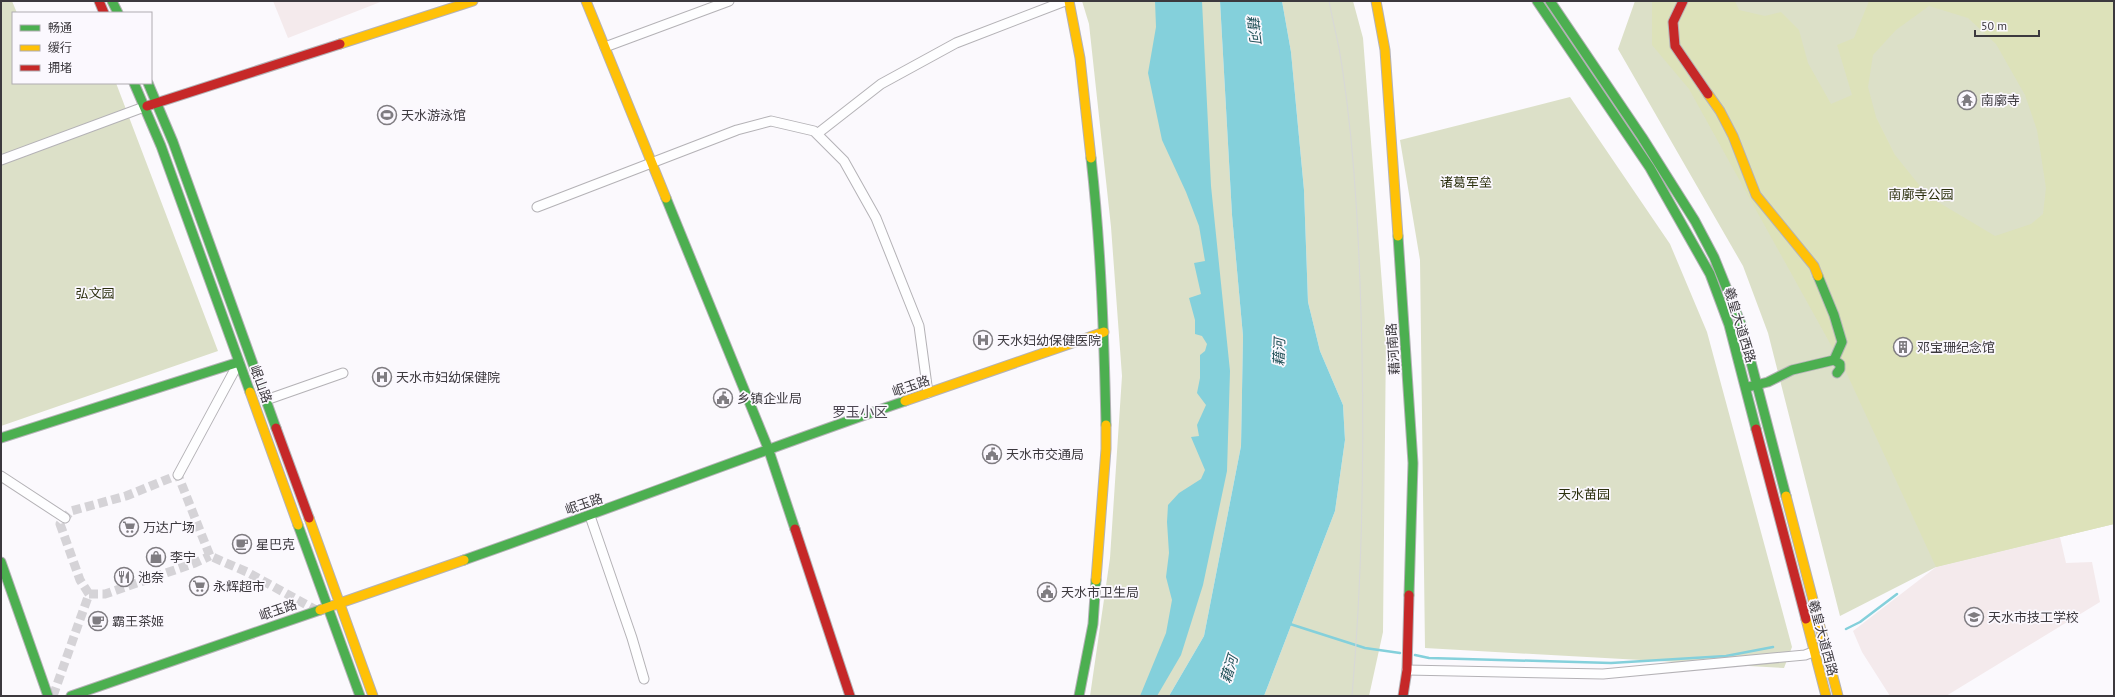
<svg xmlns="http://www.w3.org/2000/svg" width="2115" height="697" viewBox="0 0 2115 697" font-family="'PT Sans','Noto Sans SC',sans-serif">
<rect width="100%" height="100%" fill="#fbf9fd"/>
<path fill="#f4eaec" d="M273,1H383L288,38Z
M2060,537L2066,563L2092,562L2100,602L1946,696H1890L1862,652L1853,631L1936,567Z"/>
<path fill="#dce0c8" d="M1,1H12L17,13H13V83H116L218,351L1,426Z
M1082,1H1220L1232,215L1243,336L1241,446L1204,636L1169,696H1090L1110,558L1122,376L1111,227L1089,24Z
M1282,1H1353L1363,38L1386,336L1383,632L1369,696H1264L1335,511L1345,440L1343,405L1320,351L1308,302L1304,190L1291,52Z
M1635,1H2114V524L1936,567L1840,616L1768,333L1743,266L1618,49Z
M1570,97L1670,244L1707,332L1792,647L1784,668L1425,648L1420,260L1400,140Z"/>
<path fill="#dde2ba" fill-rule="evenodd" d="M1652,1H1735L1739,10L1765,16L1781,12L1799,30L1808,63L1831,104L1852,95L1837,45L1854,38L1869,1H2114V524L1936,567L1847,374L1689,89L1652,45ZM1929,6L1968,18L1996,44L2025,95L2037,130L2046,188L2043,214L2031,224L1995,236L1928,196L1895,155L1876,117L1868,87L1873,55L1896,30Z"/>
<path fill="#84d0db" d="M1155,1H1202L1211,186L1230,371L1227,471L1203,585L1181,655L1157,696H1140L1166,633L1172,600L1166,577L1169,553L1167,522L1168,505L1179,493L1201,479L1205,470L1191,437L1199,436L1197,425L1206,405L1197,393L1200,378V355L1205,351L1207,344L1202,336L1195,334V320L1189,298L1201,294L1194,263L1205,261L1199,226L1186,192L1162,140L1148,73L1156,27Z
M1220,1H1282L1291,52L1304,190L1308,302L1320,351L1343,405L1345,440L1335,511L1264,696H1169L1204,636L1241,446L1243,336L1232,215Z"/>
<g fill="none" stroke-linecap="round" stroke-linejoin="round">
<path stroke="#84d0db" stroke-width="2.5" d="M1290,624L1365,648L1400,653
M1846,629L1860,622L1897,594
M1415,655L1429,658L1611,663L1726,656L1773,647"/>
<path stroke="#d5d3d7" stroke-width="9" stroke-dasharray="9 4.5" stroke-linecap="butt" d="M89,594L80,580L60,524L71,511L126,496L178,475L210,556L247,572L316,610
M89,594H105L195,563L210,556
M53,696L89,594"/>
<defs>
<path id="street" d="M605,47L729,1
M817,134L881,84L956,43L1065,1
M1,160L144,107
M537,207L737,130L771,121L814,131L844,161L876,218L919,326L928,393
M266,400L343,373
M178,475L239,362
M1,476L65,518
M590,516L632,638L644,679
M1407,670L1603,674L1805,655L1813,652"/>
<path id="fast" d="M112,1L118,13
M1537,1L1650,168L1710,274L1729,325L1756,429
M1550,1L1642,137L1695,221L1714,257L1741,324L1786,496
M134,83L161,146L250,392
M148,83L173,142L276,428
M1091,158C1101,247 1104,336 1106,425
M666,198L768,448L795,529
M1398,236L1413,463L1409,595
M1818,276L1834,315L1842,342L1834,360
M1748,387L1768,382L1792,370L1834,360L1840,364V369L1837,373
M1,438L239,362
M298,525L360,696
M464,560C612,508 757,452 905,401
M1,562L48,696
M71,696L320,610
M1079,696L1093,624L1096,580"/>
<path id="slow" d="M586,1L666,198
M1069,1L1080,58L1091,158
M1376,1L1385,50L1398,236
M340,44L473,1
M1708,94L1720,111L1733,136L1756,195L1814,266L1818,276
M250,392L298,525
M905,401L1104,332
M1786,496L1838,696
M309,518L373,696
M1096,580L1106,449V425
M320,610L464,560
M1806,619L1826,696"/>
<path id="jam" d="M99,1L104,13
M1683,1L1673,22L1675,46L1708,94
M147,106L340,44
M276,428L309,518
M1756,429L1806,619
M795,529L850,696
M1403,696L1407,670L1409,595"/>
</defs>
<use href="#street" stroke="#b4b2b6" stroke-width="11"/>
<use href="#fast" stroke="#b4b2b6" stroke-width="11"/>
<use href="#slow" stroke="#b4b2b6" stroke-width="11"/>
<use href="#jam" stroke="#b4b2b6" stroke-width="11"/>
<use href="#street" stroke="#fefeff" stroke-width="9"/>
<use href="#fast" stroke="#4caf50" stroke-width="9"/>
<use href="#slow" stroke="#ffc107" stroke-width="9"/>
<use href="#jam" stroke="#c62828" stroke-width="9"/>
<path stroke="#d8d8d8" stroke-width="1" d="M1329,1C1333,23 1339,44 1342,66C1356,158 1360,260 1362,353C1364,467 1362,582 1352,696"/>
</g>
<defs>
<symbol id="temple-ring" viewBox="-11 -11 22 22"><circle r="9.5" fill="#fbf8fe" stroke="#7f7c81" stroke-width="1.5"/><path d="M0-6L5-2H3V0L6.5 2.5H4V6H1.5V3h-3V6H-4V2.5H-6.5L-3 0V-2H-5Z" fill="#7f7c81"/></symbol>
<symbol id="stadium-ring" viewBox="-11 -11 22 22"><circle r="9.5" fill="#fbf8fe" stroke="#7f7c81" stroke-width="1.5"/><path d="M0-5a6.5 5 0 1 0 0 10a6.5 5 0 1 0 0-10ZM-3.5-1.8h7v3.6h-7Z" fill="#7f7c81"/></symbol>
<symbol id="hospital-ring" viewBox="-11 -11 22 22"><circle r="9.5" fill="#fbf8fe" stroke="#7f7c81" stroke-width="1.5"/><path d="M-5-5h3v3.5h4V-5h3V5h-3V1.5h-4V5h-3Z" fill="#7f7c81"/></symbol>
<symbol id="building-ring" viewBox="-11 -11 22 22"><circle r="9.5" fill="#fbf8fe" stroke="#7f7c81" stroke-width="1.5"/><path d="M-4-6H4V6H1V3H-1V6H-4ZM-2.5-4.3h1.7v1.8h-1.7ZM.8-4.3h1.7v1.8H.8ZM-2.5-1h1.7V.8h-1.7ZM.8-1h1.7V.8H.8Z" fill="#7f7c81"/></symbol>
<symbol id="civic-ring" viewBox="-11 -11 22 22"><circle r="9.5" fill="#fbf8fe" stroke="#7f7c81" stroke-width="1.5"/><path d="M-.6-6.5H3V-4.5H.6V-3L4-1V1h2V6H-6V1h2V-1L-.6-3ZM-1.2 2.5V6h2.4V2.5Z" fill="#7f7c81"/></symbol>
<symbol id="supermarket-ring" viewBox="-11 -11 22 22"><circle r="9.5" fill="#fbf8fe" stroke="#7f7c81" stroke-width="1.5"/><path d="M-6-5.5h2.5l.6 2H6L4.5 2H-2.5L-4.4-4H-6ZM-1.5 3.2a1.3 1.3 0 1 0 .1 0ZM3 3.2a1.3 1.3 0 1 0 .1 0Z" fill="#7f7c81"/></symbol>
<symbol id="cafe-ring" viewBox="-11 -11 22 22"><circle r="9.5" fill="#fbf8fe" stroke="#7f7c81" stroke-width="1.5"/><path d="M-5.5-4.5H6V0H3Q3 3.5 0 3.5H-2.5Q-5.5 3.5-5.5 0ZM3-3.2v2h1.7v-2ZM-6 4.5H4V6H-6Z" fill="#7f7c81"/></symbol>
<symbol id="shop-ring" viewBox="-11 -11 22 22"><circle r="9.5" fill="#fbf8fe" stroke="#7f7c81" stroke-width="1.5"/><path d="M-5-2.5h2.3a2.7 3.5 0 0 1 5.4 0H5L5.5 6h-11ZM-1.5-2.5h3a1.5 2.3 0 0 0-3 0Z" fill="#7f7c81"/></symbol>
<symbol id="restaurant-ring" viewBox="-11 -11 22 22"><circle r="9.5" fill="#fbf8fe" stroke="#7f7c81" stroke-width="1.5"/><path d="M-5-6h1v4h1v-4h1v4h1v-4h1v5L-1.5 .5V6h-2V.5L-5-1ZM5-6V6H3V1.5H1.5Q1.5-4 5-6Z" fill="#7f7c81"/></symbol>
<symbol id="school-ring" viewBox="-11 -11 22 22"><circle r="9.5" fill="#fbf8fe" stroke="#7f7c81" stroke-width="1.5"/><path d="M0-5L7-2L0 1L-7-2ZM-4 1L0 2.5L4 1V4Q0 6-4 4Z" fill="#7f7c81"/></symbol>
</defs>
<g fill-rule="evenodd">
<use href="#temple-ring" x="1956" y="89" width="22" height="22"/>
<use href="#stadium-ring" x="376" y="104" width="22" height="22"/>
<use href="#hospital-ring" x="972" y="329" width="22" height="22"/>
<use href="#building-ring" x="1892" y="336" width="22" height="22"/>
<use href="#hospital-ring" x="371" y="366" width="22" height="22"/>
<use href="#civic-ring" x="712" y="387" width="22" height="22"/>
<use href="#civic-ring" x="981" y="443" width="22" height="22"/>
<use href="#supermarket-ring" x="118" y="516" width="22" height="22"/>
<use href="#cafe-ring" x="231" y="533" width="22" height="22"/>
<use href="#shop-ring" x="145" y="546" width="22" height="22"/>
<use href="#restaurant-ring" x="113" y="566" width="22" height="22"/>
<use href="#supermarket-ring" x="188" y="575" width="22" height="22"/>
<use href="#civic-ring" x="1036" y="581" width="22" height="22"/>
<use href="#school-ring" x="1963" y="606" width="22" height="22"/>
<use href="#cafe-ring" x="87" y="610" width="22" height="22"/>
</g>
<g text-anchor="middle" dominant-baseline="central" stroke-width="3.5" stroke-linejoin="round" paint-order="stroke">
<g font-size="13" fill="#3c393e" stroke="#fbf8fe" text-anchor="start">
<text x="1981" y="100">南廓寺</text>
<text x="401" y="115">天水游泳馆</text>
<text x="997" y="340">天水妇幼保健医院</text>
<text x="1917" y="347">邓宝珊纪念馆</text>
<text x="396" y="377">天水市妇幼保健院</text>
<text x="737" y="398">乡镇企业局</text>
<text x="1006" y="454">天水市交通局</text>
<text x="143" y="527">万达广场</text>
<text x="256" y="544">星巴克</text>
<text x="170" y="557">李宁</text>
<text x="138" y="577">池奈</text>
<text x="213" y="586">永辉超市</text>
<text x="1061" y="592">天水市卫生局</text>
<text x="1988" y="617">天水市技工学校</text>
<text x="112" y="621">霸王茶姬</text>
</g>
<g font-size="13" fill="#2c300e" stroke="#fbf8fe">
<text x="1466" y="182">诸葛军垒</text>
<text x="1921" y="194">南廓寺公园</text>
<text x="95" y="293">弘文园</text>
<text x="1584" y="494">天水苗园</text>
</g>
<g font-size="13" fill="#3c393e" stroke="#fbf8fe">
<text transform="translate(1740 325) rotate(73)">羲皇大道西路</text>
<text transform="translate(1393 349) rotate(-94)">藉河南路</text>
<text transform="translate(261 384) rotate(70)">岷山路</text>
<text transform="translate(911 386) rotate(-19)">岷玉路</text>
<text transform="translate(584 504) rotate(-19)">岷玉路</text>
<text transform="translate(278 610) rotate(-19)">岷玉路</text>
<text transform="translate(1823 638) rotate(75)">羲皇大道西路</text>
</g>
<g font-size="14" font-style="italic" fill="#235259" stroke="#fbf8fe">
<text transform="translate(1254 29) rotate(83)">藉河</text>
<text transform="translate(1279 352) rotate(-88)">藉河</text>
<text transform="translate(1229 669) rotate(-73)">藉河</text>
</g>
<g font-size="14" fill="#4d4752" stroke="#fbf8fe">
<text x="860" y="412">罗玉小区</text>
</g>
</g>
<rect width="2115" height="697" fill="none" stroke="#3c393e" stroke-width="4"/>
<rect x="12" y="12" width="140" height="72" fill="#fbf8fe" stroke="#afacb1"/>
<rect x="20" y="25" width="20" height="6" fill="#4caf50" stroke="#afacb1"/>
<text x="48" y="32" font-size="12" fill="#3c393e">畅通</text>
<rect x="20" y="45" width="20" height="6" fill="#ffc107" stroke="#afacb1"/>
<text x="48" y="52" font-size="12" fill="#3c393e">缓行</text>
<rect x="20" y="65" width="20" height="6" fill="#c62828" stroke="#afacb1"/>
<text x="48" y="72" font-size="12" fill="#3c393e">拥堵</text>
<path d="M1975 30v6h64v-6" fill="none" stroke="#3c393e" stroke-width="2"/>
<text x="1981" y="30" font-size="12" fill="#3c393e" stroke="#fbf8fe" stroke-width="3" paint-order="stroke">50 m</text>
</svg>
